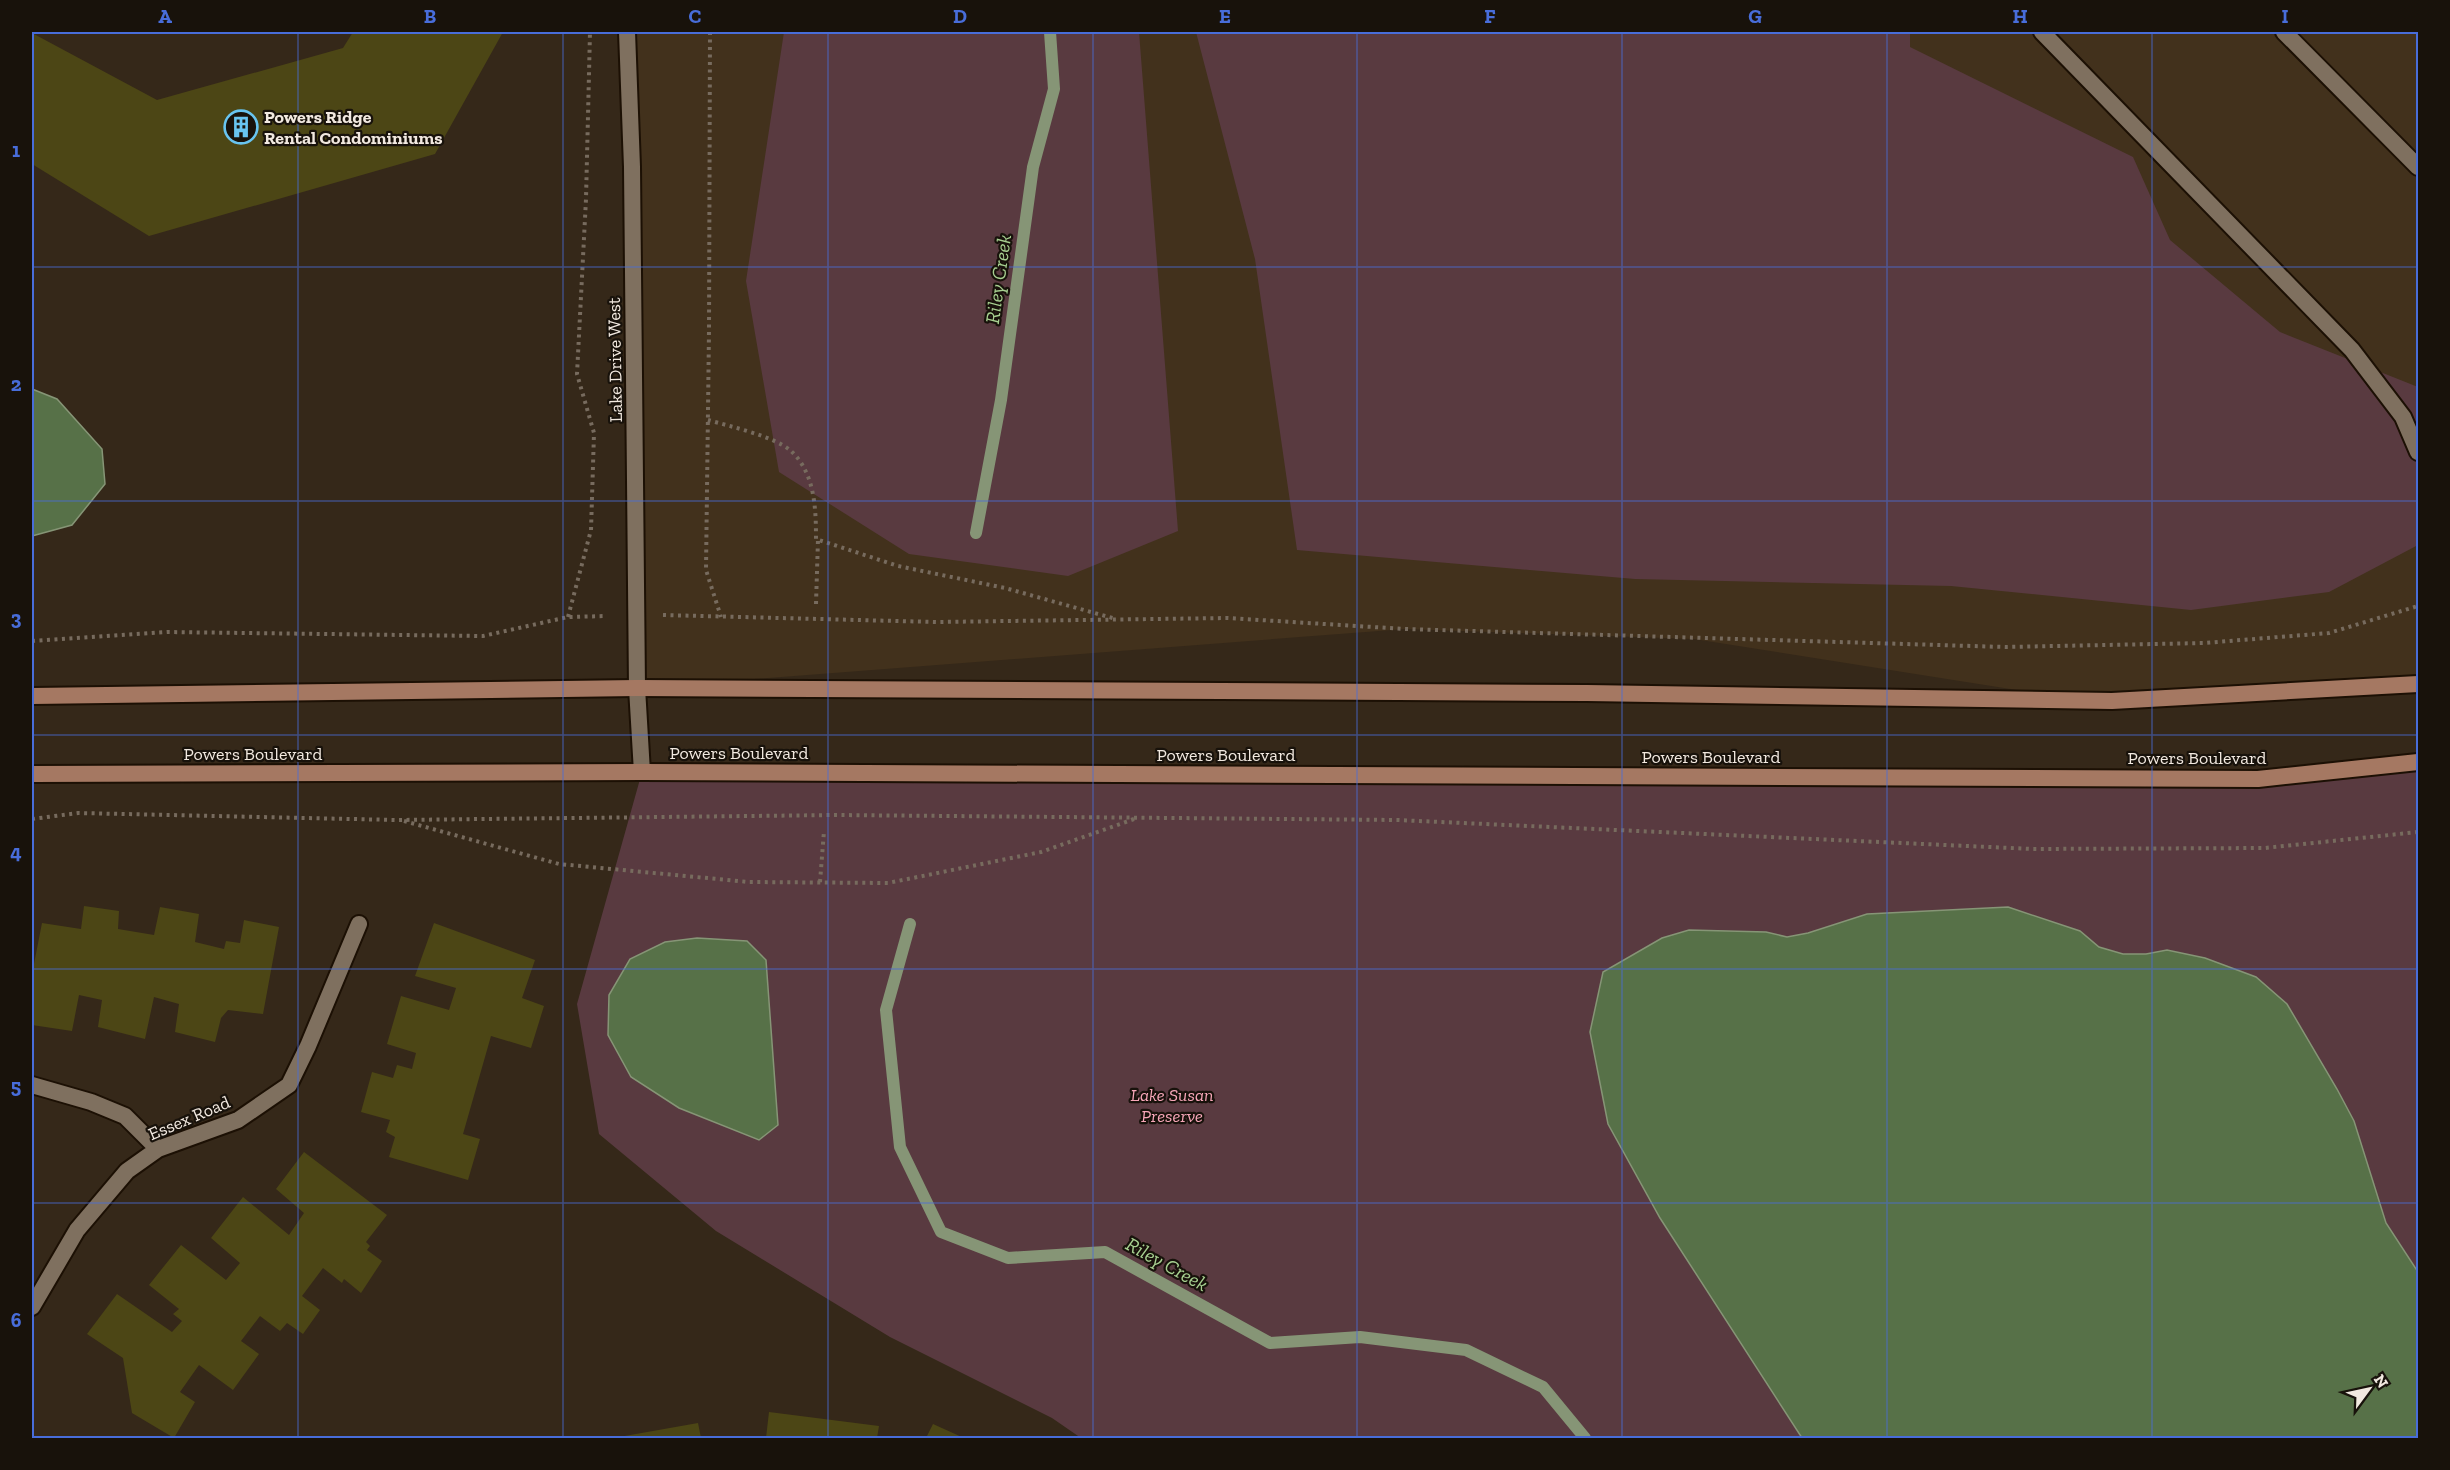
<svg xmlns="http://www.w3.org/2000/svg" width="2450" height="1470" viewBox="0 0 2450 1470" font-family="'Zilla Slab',serif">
<rect width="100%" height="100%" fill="#352819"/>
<path fill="#42311c" d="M627,32H2418V684L2086,701L1694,639L1405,629L637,688Z"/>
<path fill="#593a40" d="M784,32H1139L1178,531L1068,576L909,554L779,472L746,281Z
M1196,32H1910V47L2133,157L2170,240L2280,332L2418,387V545L2329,592L2191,610L1951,586L1635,579L1297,550L1255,259Z
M2418,762V1438H1081L1052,1418L890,1337L716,1231L599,1134L577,1004L642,772L2258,779Z"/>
<path fill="#577148" stroke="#869576" stroke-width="1.5" d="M32,389L57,399L102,449L105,484L72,525L32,536Z
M2008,907L2080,931L2099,947L2123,954H2146L2167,950L2205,958L2256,977L2287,1004L2337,1089L2354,1121L2386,1223L2418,1272V1438H1802L1660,1218L1608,1124L1590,1032L1603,972L1662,938L1689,930L1766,932L1787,937L1808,933L1867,914Z
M697,938L747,941L766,960L778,1125L759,1140L679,1108L631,1077L608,1035L609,995L630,959L665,942Z"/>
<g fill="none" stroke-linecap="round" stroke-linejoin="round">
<path stroke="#869576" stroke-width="12" d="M976,533L1001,400L1033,167L1054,89L1050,32
M910,924L886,1010L900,1147L941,1232L1008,1258L1105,1252L1270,1343L1360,1337L1466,1350L1543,1387L1585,1438"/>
</g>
<path fill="#4c4615" d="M353,32H503L435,154L149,236L32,164V33L157,100L343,48Z
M84,906L119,911L118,929L154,935L160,907L199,914L195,942L224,949L226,941L240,943L244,920L279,927L263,1014L228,1010L221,1018L215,1042L175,1032L179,1004L154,997L145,1039L98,1027L102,1000L79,995L72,1031L32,1025V974L42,923L81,929Z
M434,923L535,960L522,998L544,1006L531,1048L491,1036L463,1134L480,1139L468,1180L389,1157L395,1137L386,1132L390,1120L361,1112L372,1072L393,1078L397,1065L412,1069L416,1053L387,1044L401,996L449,1010L456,988L415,976Z
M304,1152L387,1215L366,1242L370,1246L367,1250L382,1261L361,1293L344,1279L342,1283L323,1268L302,1296L320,1310L303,1334L287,1323L280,1331L260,1316L241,1341L259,1354L233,1390L199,1365L180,1392L195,1402L174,1438L132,1413L123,1358L87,1334L117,1294L172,1332L182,1321L173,1314L179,1309L149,1285L181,1245L226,1280L240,1263L211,1238L243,1197L289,1235L304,1213L276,1189Z
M769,1412L879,1426L877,1438H766Z
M698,1423L701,1438H620L619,1437Z
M933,1424L964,1438H926Z"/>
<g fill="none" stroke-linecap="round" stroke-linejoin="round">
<defs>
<path id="service" d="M2042,32L2352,350L2403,417L2418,452
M2284,32L2418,167"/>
<path id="minor" d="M32,1085L91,1102L125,1116L158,1149
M32,1307L77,1230L127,1171L158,1149L238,1120L289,1085L308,1046L359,924"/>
<path id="tertiary" d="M627,32L632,167L637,688L642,772"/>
<path id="secondary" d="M32,696L637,688L1587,693L2112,701L2418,684
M32,774L642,772L2258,779L2418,762"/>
</defs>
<use href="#service" stroke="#1c1004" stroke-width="20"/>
<use href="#minor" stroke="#1c1004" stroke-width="20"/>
<use href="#tertiary" stroke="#1c1004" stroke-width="20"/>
<use href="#secondary" stroke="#1c1004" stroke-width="20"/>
<path stroke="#776b5e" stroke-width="4" stroke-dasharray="3 4.5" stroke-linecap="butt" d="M710,32L709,331L706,570L721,617
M708,420C729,426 776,437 791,451C815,473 816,509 816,539L898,566L1005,588L1116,619
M816,604L818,539
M663,615L936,622L1228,618L1405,629L2005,647L2204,643L2329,633L2418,606
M568,617L591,530L594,433L577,374L586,199L590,32
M32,641L167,632L483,636L568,617L607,616
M32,819L78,813L397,820L837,815L1397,820L2033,849L2265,848L2418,832
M404,821L559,864L749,882L888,883L1041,852L1134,819
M820,882L824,831"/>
<use href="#service" stroke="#7f705f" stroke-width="16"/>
<use href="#minor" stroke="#7f705f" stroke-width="16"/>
<use href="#tertiary" stroke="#7f705f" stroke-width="16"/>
<use href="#secondary" stroke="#a57862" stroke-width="16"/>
</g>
<path fill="none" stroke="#486dda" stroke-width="1.5" stroke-opacity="0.55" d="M298,32V1438M563,32V1438M828,32V1438M1093,32V1438M1357,32V1438M1622,32V1438M1887,32V1438M2152,32V1438M32,267H2418M32,501H2418M32,735H2418M32,969H2418M32,1203H2418"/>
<defs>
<symbol id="building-ring" viewBox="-11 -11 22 22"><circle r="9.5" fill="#18120b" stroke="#68c4f0" stroke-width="1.5"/><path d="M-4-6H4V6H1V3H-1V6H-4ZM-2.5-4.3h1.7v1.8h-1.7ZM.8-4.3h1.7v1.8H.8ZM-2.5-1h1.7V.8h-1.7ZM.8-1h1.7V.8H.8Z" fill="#68c4f0"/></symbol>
</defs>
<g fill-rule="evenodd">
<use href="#building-ring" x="222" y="108" width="38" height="38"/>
</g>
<g text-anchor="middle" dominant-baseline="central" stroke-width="4.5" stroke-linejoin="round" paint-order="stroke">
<g font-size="18" font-weight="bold" fill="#f2e9e0" stroke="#18120b" text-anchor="start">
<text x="264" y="117">Powers Ridge<tspan x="264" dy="21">Rental Condominiums</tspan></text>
</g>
<g font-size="18" fill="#f2e9e0" stroke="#18120b">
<text transform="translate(615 360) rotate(-91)">Lake Drive West</text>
<text x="739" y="753">Powers Boulevard</text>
<text x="253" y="754">Powers Boulevard</text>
<text x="1226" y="755">Powers Boulevard</text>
<text x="1711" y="757">Powers Boulevard</text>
<text x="2197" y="758">Powers Boulevard</text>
<text transform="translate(189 1118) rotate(-23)">Essex Road</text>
</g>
<g font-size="18" font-style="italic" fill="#f8a7b9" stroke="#18120b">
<text x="1172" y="1095">Lake Susan<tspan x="1172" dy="21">Preserve</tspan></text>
</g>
<g font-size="20" font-style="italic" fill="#a7d090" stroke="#18120b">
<text transform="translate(998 279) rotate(-82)">Riley Creek</text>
<text transform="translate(1167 1264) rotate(29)">Riley Creek</text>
</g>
</g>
<rect width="2450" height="1470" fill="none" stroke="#18120b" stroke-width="66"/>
<g transform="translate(2369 1389) rotate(57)" stroke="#18120b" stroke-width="4.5" paint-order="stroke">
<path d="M0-4.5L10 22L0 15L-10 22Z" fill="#f2e9e0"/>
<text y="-9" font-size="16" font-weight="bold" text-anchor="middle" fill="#f2e9e0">N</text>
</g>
<rect x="33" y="33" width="2384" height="1404" fill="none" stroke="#486dda" stroke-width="2"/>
<g font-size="20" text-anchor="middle" font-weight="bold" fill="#486dda">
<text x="165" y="23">A</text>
<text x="430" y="23">B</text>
<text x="695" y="23">C</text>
<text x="960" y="23">D</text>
<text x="1225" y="23">E</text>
<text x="1490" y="23">F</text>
<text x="1755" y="23">G</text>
<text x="2020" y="23">H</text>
<text x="2285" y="23">I</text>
<text x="16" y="157">1</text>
<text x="16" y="391">2</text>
<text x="16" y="625">3</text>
<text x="16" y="859">4</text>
<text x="16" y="1093">5</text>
<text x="16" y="1327">6</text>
</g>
</svg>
